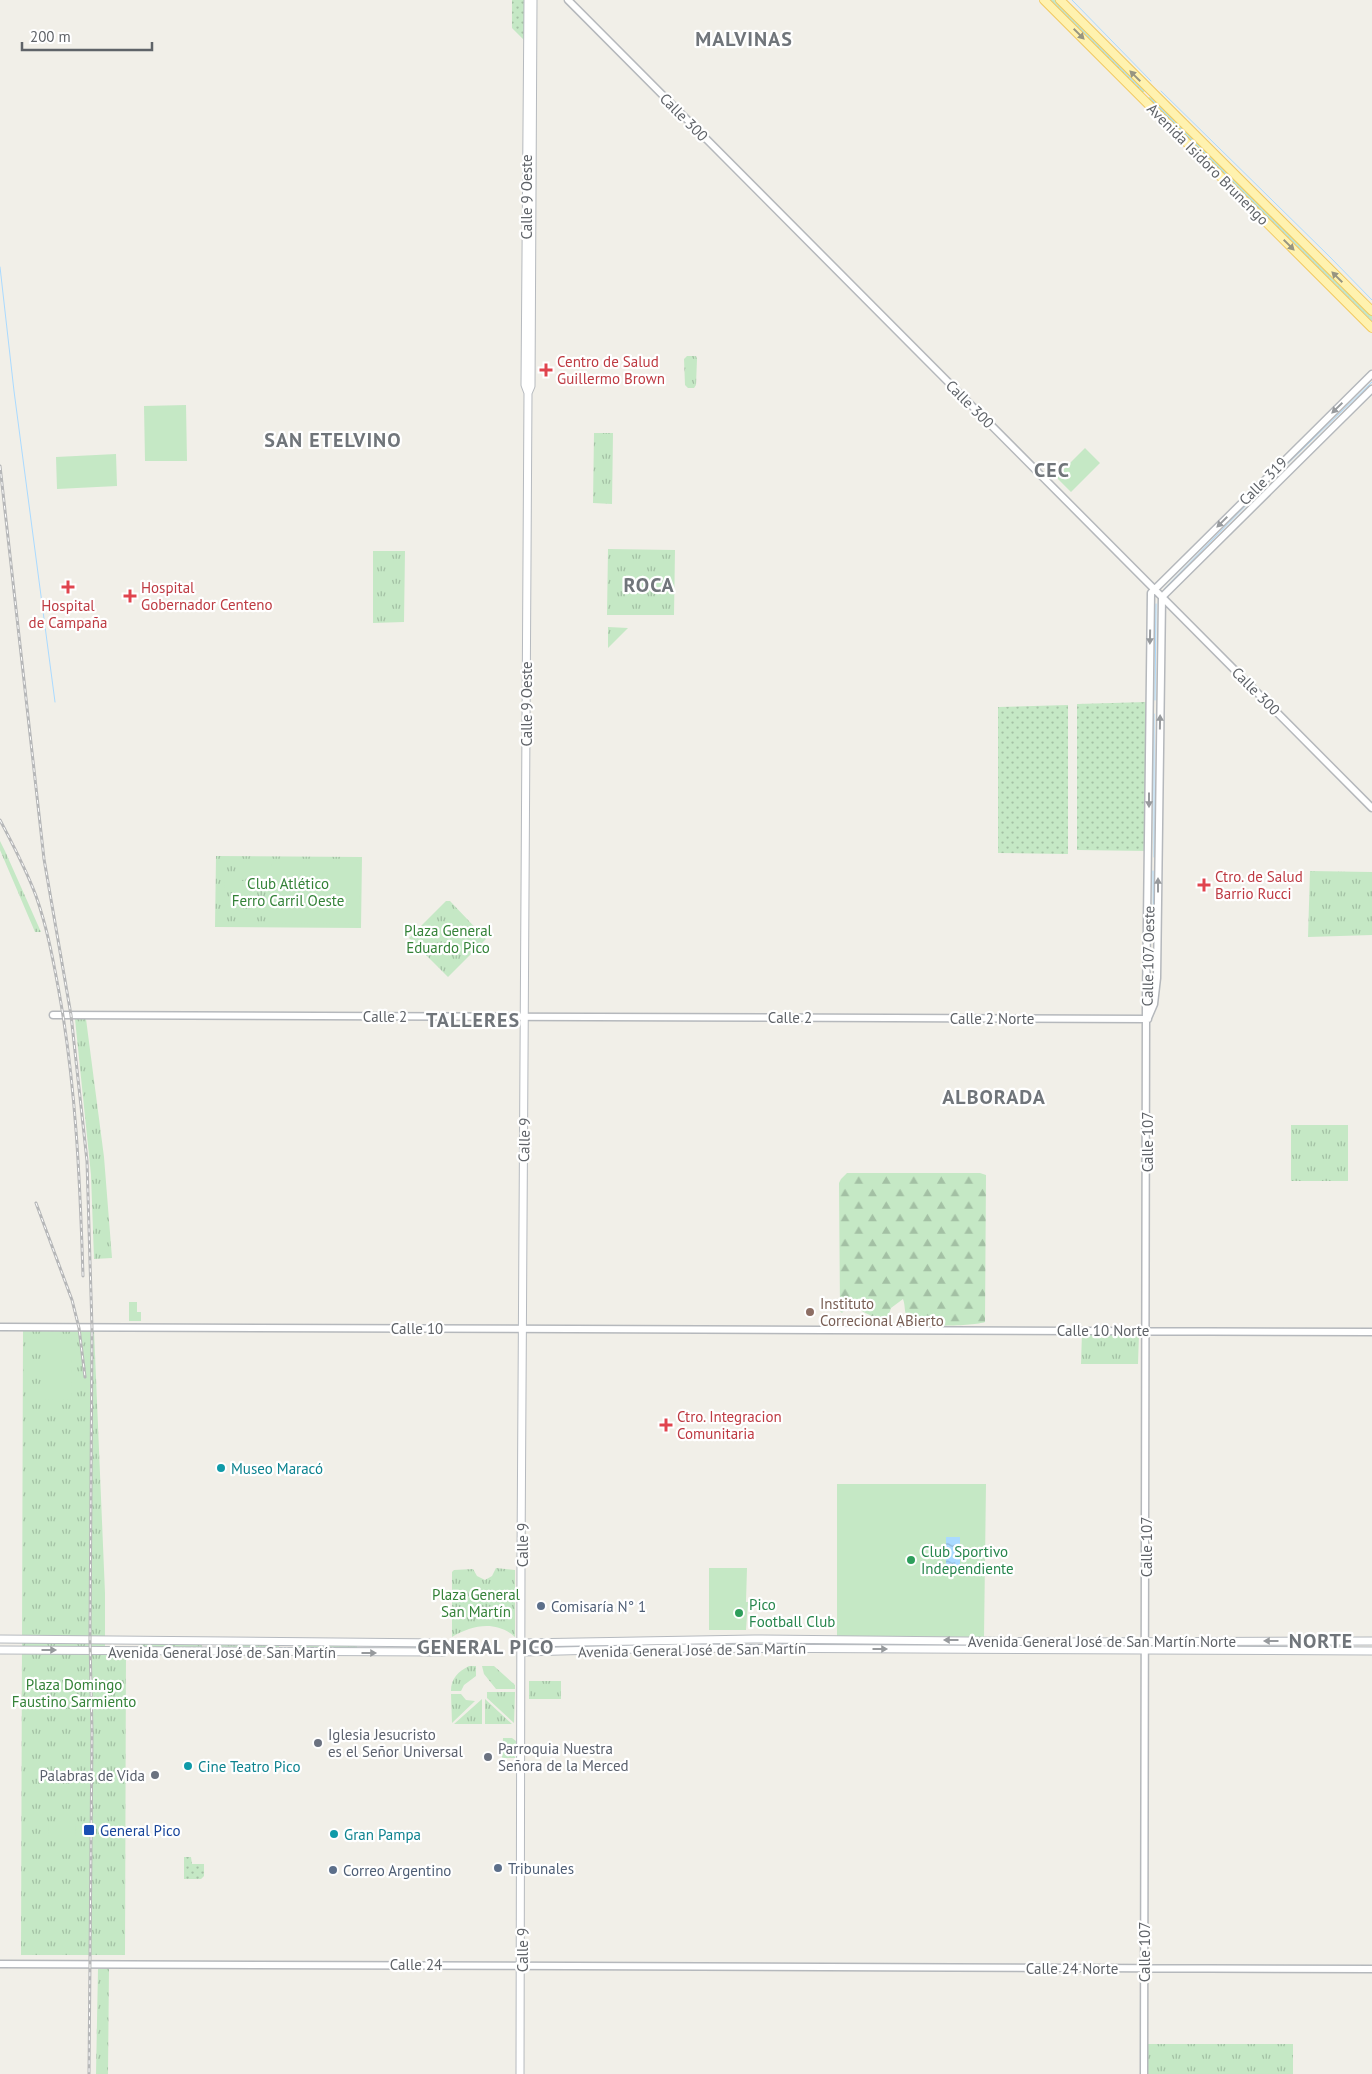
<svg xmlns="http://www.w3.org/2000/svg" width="1372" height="2074" viewBox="0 0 1372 2074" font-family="'PT Sans',sans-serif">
<defs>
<pattern id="grass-dots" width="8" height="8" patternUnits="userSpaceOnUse" patternTransform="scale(1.25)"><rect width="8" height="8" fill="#c5e8c5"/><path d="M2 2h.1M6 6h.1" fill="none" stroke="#a3c0a4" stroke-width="1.8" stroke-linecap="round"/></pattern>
<pattern id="forest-firs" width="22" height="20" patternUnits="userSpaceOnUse" patternTransform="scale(1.25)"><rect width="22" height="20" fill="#c5e8c5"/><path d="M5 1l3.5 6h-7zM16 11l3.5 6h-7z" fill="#a3c0a4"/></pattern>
<pattern id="park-tufts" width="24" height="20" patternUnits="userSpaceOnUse" patternTransform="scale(1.25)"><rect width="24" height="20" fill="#c5e8c5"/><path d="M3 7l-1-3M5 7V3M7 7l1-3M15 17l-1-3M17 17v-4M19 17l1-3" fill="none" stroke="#a3c0a4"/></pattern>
<pattern id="water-ripples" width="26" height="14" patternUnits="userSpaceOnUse" patternTransform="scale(1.25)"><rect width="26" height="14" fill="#aadaff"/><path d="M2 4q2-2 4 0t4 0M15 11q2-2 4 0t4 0" fill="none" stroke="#8eb4d2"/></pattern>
</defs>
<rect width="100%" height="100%" fill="#f1efe8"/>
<path fill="url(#grass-dots)" d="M512,0H524V40L512,28Z
M1047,0H1057L1145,89V91L1142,93Z
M1149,97L1152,98L1174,117L1372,315V325L1148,100Z
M1147,702V851L1077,850V704Z
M1068,705V854L998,853V707Z
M184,1857H191L192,1864H204V1876L201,1879H184Z"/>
<path fill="url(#forest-firs)" d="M847,1173H980L986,1175L985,1322C975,1326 918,1328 910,1321C903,1314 906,1307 903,1299L891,1308L888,1317L883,1320C870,1317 861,1309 848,1305L842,1313L840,1311L839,1183L841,1179Z"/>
<path fill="url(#park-tufts)" d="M687,356H696L697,359L696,385L694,388H688L685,385L684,359Z
M594,433H613L612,504L593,503Z
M608,549L675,550L674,615H607Z
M373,551H405L404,622L373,623Z
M608,627L628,628L608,648Z
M0,841L5,851L41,932H35L0,850Z
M216,856L362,857L361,928L215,927Z
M1310,871L1372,872V935L1308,937Z
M446,901H450L486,939L448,977L409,938Z
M75,1019H86L104,1157L112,1258L94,1259L91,1175Z
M1291,1125H1348V1181H1291Z
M23,1330H94L105,1593V1650H126L125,1955H21Z
M1082,1332L1139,1333L1138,1364H1081Z
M496,1568L515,1570V1637C496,1620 472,1625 452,1637V1572L454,1570L473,1569L477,1576L485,1580L492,1576Z
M142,1643H200L202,1646V1647L141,1648L139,1645Z
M220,1644H278L279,1646V1648L218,1649L217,1646Z
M295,1645H357V1648H295Z
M469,1666H476V1676L464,1685L461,1691H451C451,1678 458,1672 469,1666Z
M482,1666H494L515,1685V1689H496L484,1674Z
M529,1681H561V1699H529Z
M487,1692H515L514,1723L487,1698Z
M451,1694H461L466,1700L475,1701L452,1723Z
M482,1699V1724H454Z
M485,1699L512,1724H485Z
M109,1968L108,2074H96L98,1969Z
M1146,2044H1293V2074H1146Z"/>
<path fill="#c5e8c5" d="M186,405L187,461H145L144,406Z
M1085,448L1100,463L1071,492L1056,477Z
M116,454L117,486L57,489L56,457Z
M276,859H356L361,865L359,923L272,924V884L271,889H249V866H271Z
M224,881H247V892H225Z
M129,1302H137V1312H141V1321H129Z
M50,1334H72L71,1399L45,1400V1339Z
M24,1366H39V1378H23Z
M837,1484H986L984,1637L837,1636Z
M709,1568H747L746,1602H748L746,1630H709Z
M503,1738H512L516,1741L515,1758H502Z
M49,1824H76L75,1836H48Z"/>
<path fill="url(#water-ripples)" d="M946,1537H960V1570H946Z"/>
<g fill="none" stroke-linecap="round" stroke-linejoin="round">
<path stroke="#aadaff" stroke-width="1" d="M1051,0L1142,90
M1072,0L1151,81
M1161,91L1330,257L1372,300
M1152,100L1372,321
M0,267L14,391L55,702
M1278,473L1372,382
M1164,589L1268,483
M1155,700L1156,604
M1154,857V714
M1153,871L1154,973"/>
<defs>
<path id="tertiary" d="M568,0L1372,808
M53,1015L1148,1019
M1148,1018L1154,1004L1157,978L1162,597L1372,389
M0,1327L1372,1332
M0,1964L1372,1969
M1144,2074L1146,1004L1151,593L1372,374"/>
<path id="secondary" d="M528,0L525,385L528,393
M0,1639L444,1643
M523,1643L754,1639L1068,1642L1372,1641
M0,1650L444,1652
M522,1652L677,1648L1372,1651
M520,2074L521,1559L528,393L531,386L533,0"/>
<path id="primary" d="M1044,0L1372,328
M1060,0L1372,311"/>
</defs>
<use href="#tertiary" stroke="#b5b8bc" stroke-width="9"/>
<use href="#secondary" stroke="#b6babf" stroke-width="9"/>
<use href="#primary" stroke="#f2c960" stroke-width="10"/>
<use href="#tertiary" stroke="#fff" stroke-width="6"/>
<use href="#secondary" stroke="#fff" stroke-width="7"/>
<use href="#primary" stroke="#fff2af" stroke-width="8"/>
<defs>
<path id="rail" d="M0,466L44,859L71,1015L87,1161L92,1328L90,1640L92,1732L89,2074
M0,820C13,845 26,869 36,896C47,927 53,959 59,992C76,1086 80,1181 83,1276
M36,1203L72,1300L79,1328L85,1377"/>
</defs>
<use href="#rail" stroke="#b6b7b8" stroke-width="3"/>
<use href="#rail" stroke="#fff" stroke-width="1" stroke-dasharray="4" stroke-linecap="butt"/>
</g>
<defs><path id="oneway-solid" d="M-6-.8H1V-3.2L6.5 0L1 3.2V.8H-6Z" transform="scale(1.25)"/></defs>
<g fill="#979581">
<use href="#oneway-solid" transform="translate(1079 34) rotate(45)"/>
<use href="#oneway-solid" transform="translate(1135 76) rotate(-135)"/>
<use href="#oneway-solid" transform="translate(1289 245) rotate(45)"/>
<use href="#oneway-solid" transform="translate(1337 277) rotate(-135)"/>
</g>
<g fill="#979a9d">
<use href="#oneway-solid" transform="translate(1337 408) rotate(136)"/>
<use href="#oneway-solid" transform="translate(1222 522) rotate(135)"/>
<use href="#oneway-solid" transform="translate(1150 637) rotate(91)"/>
<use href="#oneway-solid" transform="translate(1160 722) rotate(-89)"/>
<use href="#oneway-solid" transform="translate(1149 800) rotate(90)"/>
<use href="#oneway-solid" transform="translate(1158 885) rotate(-90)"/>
<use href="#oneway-solid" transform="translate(951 1640) rotate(-180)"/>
<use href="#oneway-solid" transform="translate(1271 1641) rotate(180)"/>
<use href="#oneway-solid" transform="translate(880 1649)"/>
<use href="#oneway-solid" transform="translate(49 1650)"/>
<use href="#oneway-solid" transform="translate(369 1653)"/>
</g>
<g fill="#e0444e" stroke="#fff" stroke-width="2">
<path d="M543.5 362.5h5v5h5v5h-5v5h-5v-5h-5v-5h5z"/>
<path d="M65.5 579.5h5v5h5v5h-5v5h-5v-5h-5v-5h5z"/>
<path d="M127.5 588.5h5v5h5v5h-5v5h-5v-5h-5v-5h5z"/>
<path d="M1201.5 877.5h5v5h5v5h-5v5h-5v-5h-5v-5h5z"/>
<path d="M663.5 1417.5h5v5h5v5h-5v5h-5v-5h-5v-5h5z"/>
</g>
<circle fill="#8d6e63" stroke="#fff" stroke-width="2" cx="810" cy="1312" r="5"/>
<g fill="#0f9aa8" stroke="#fff" stroke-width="2">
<circle cx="221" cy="1468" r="5"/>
<circle cx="188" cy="1766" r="5"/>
<circle cx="334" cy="1834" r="5"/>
</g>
<g fill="#2e9e5b" stroke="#fff" stroke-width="2">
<circle cx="911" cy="1560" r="5"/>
<circle cx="739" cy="1613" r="5"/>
</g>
<g fill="#5c6f8a" stroke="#fff" stroke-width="2">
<circle cx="541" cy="1606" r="5"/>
<circle cx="498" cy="1868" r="5"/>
<circle cx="333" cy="1870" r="5"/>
</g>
<g fill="#6b7280" stroke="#fff" stroke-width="2">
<circle cx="318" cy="1743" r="5"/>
<circle cx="488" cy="1757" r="5"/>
<circle cx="155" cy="1775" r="5"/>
</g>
<rect fill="#1a4fb4" stroke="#fff" stroke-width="2" x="83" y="1824" width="12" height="12" rx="2.5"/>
<g text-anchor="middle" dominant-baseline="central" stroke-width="4.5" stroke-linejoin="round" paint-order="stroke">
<g font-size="15" fill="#5f6368" stroke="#fff">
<text transform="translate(684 117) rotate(45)">Calle 300</text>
<text transform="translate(1208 164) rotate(45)">Avenida Isidoro Brunengo</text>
<text transform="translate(526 197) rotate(-90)">Calle 9 Oeste</text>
<text transform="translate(970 404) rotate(45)">Calle 300</text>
<text transform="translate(1263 481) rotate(-45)">Calle 319</text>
<text transform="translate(1256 691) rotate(45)">Calle 300</text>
<text transform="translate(526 704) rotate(-90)">Calle 9 Oeste</text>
<text transform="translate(1148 956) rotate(-89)">Calle 107 Oeste</text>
<text x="385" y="1016">Calle 2</text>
<text x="790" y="1017">Calle 2</text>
<text x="992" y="1018">Calle 2 Norte</text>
<text transform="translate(524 1140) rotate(-89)">Calle 9</text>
<text transform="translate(1147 1142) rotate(-90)">Calle 107</text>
<text x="417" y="1328">Calle 10</text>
<text x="1103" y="1330">Calle 10 Norte</text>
<text transform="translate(522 1545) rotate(-90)">Calle 9</text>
<text transform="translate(1146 1547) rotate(-90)">Calle 107</text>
<text x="1102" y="1641">Avenida General José de San Martín Norte</text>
<text transform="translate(692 1650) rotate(-1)">Avenida General José de San Martín</text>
<text x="222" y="1652">Avenida General José de San Martín</text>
<text transform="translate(522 1950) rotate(-90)">Calle 9</text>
<text transform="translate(1144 1952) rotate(-90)">Calle 107</text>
<text x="416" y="1964">Calle 24</text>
<text x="1072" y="1968">Calle 24 Norte</text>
</g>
<g font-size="15" fill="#be3a42" stroke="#fff" text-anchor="start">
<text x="557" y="361">Centro de Salud<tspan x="557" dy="17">Guillermo Brown</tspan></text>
<text x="141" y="587">Hospital<tspan x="141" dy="17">Gobernador Centeno</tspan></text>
<text x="68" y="605" text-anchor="middle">Hospital<tspan x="68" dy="17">de Campaña</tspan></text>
<text x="1215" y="876">Ctro. de Salud<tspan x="1215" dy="17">Barrio Rucci</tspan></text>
<text x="677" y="1416">Ctro. Integracion<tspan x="677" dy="17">Comunitaria</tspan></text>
</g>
<g font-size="15" fill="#348238" stroke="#fff">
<text x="288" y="883">Club Atlético<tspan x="288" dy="17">Ferro Carril Oeste</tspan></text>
<text x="448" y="930">Plaza General<tspan x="448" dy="17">Eduardo Pico</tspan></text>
<text x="476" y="1594">Plaza General<tspan x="476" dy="17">San Martín</tspan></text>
<text x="74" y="1684">Plaza Domingo<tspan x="74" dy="17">Faustino Sarmiento</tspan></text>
</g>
<g font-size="15" fill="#785e54" stroke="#fff" text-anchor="start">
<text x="820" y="1303">Instituto<tspan x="820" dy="17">Correcional ABierto</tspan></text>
</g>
<g font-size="15" fill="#0d838f" stroke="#fff" text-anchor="start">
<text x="231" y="1468">Museo Maracó</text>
<text x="198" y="1766">Cine Teatro Pico</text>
<text x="344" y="1834">Gran Pampa</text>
</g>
<g font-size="15" fill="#27864d" stroke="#fff" text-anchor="start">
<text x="921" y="1551">Club Sportivo<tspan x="921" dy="17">Independiente</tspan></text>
<text x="749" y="1604">Pico<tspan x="749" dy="17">Football Club</tspan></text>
</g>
<g font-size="15" fill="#4e5e75" stroke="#fff" text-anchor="start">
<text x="551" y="1606">Comisaría N° 1</text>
<text x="508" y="1868">Tribunales</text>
<text x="343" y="1870">Correo Argentino</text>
</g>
<g font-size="15" fill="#5b616d" stroke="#fff" text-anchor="start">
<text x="328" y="1734">Iglesia Jesucristo<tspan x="328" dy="17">es el Señor Universal</tspan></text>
<text x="498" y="1748">Parroquia Nuestra<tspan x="498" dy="17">Señora de la Merced</tspan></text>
<text x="145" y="1775" text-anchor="end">Palabras de Vida</text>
</g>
<g font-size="15" fill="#164399" stroke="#fff" text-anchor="start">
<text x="100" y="1830">General Pico</text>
</g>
<g font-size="20" font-weight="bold" letter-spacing="1" fill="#70757a" stroke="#fff">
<text x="744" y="39">MALVINAS</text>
<text x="333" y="440">SAN ETELVINO</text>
<text x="1052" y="470">CEC</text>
<text x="649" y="585">ROCA</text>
<text x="473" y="1020">TALLERES</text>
<text x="994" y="1097">ALBORADA</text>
<text x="1321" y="1641">NORTE</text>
<text x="486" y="1647">GENERAL PICO</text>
</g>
</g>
<path d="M22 42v8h130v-8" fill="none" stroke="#5f6368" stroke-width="2.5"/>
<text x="30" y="42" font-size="15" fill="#5f6368" stroke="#ffffff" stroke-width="4" paint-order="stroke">200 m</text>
</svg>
